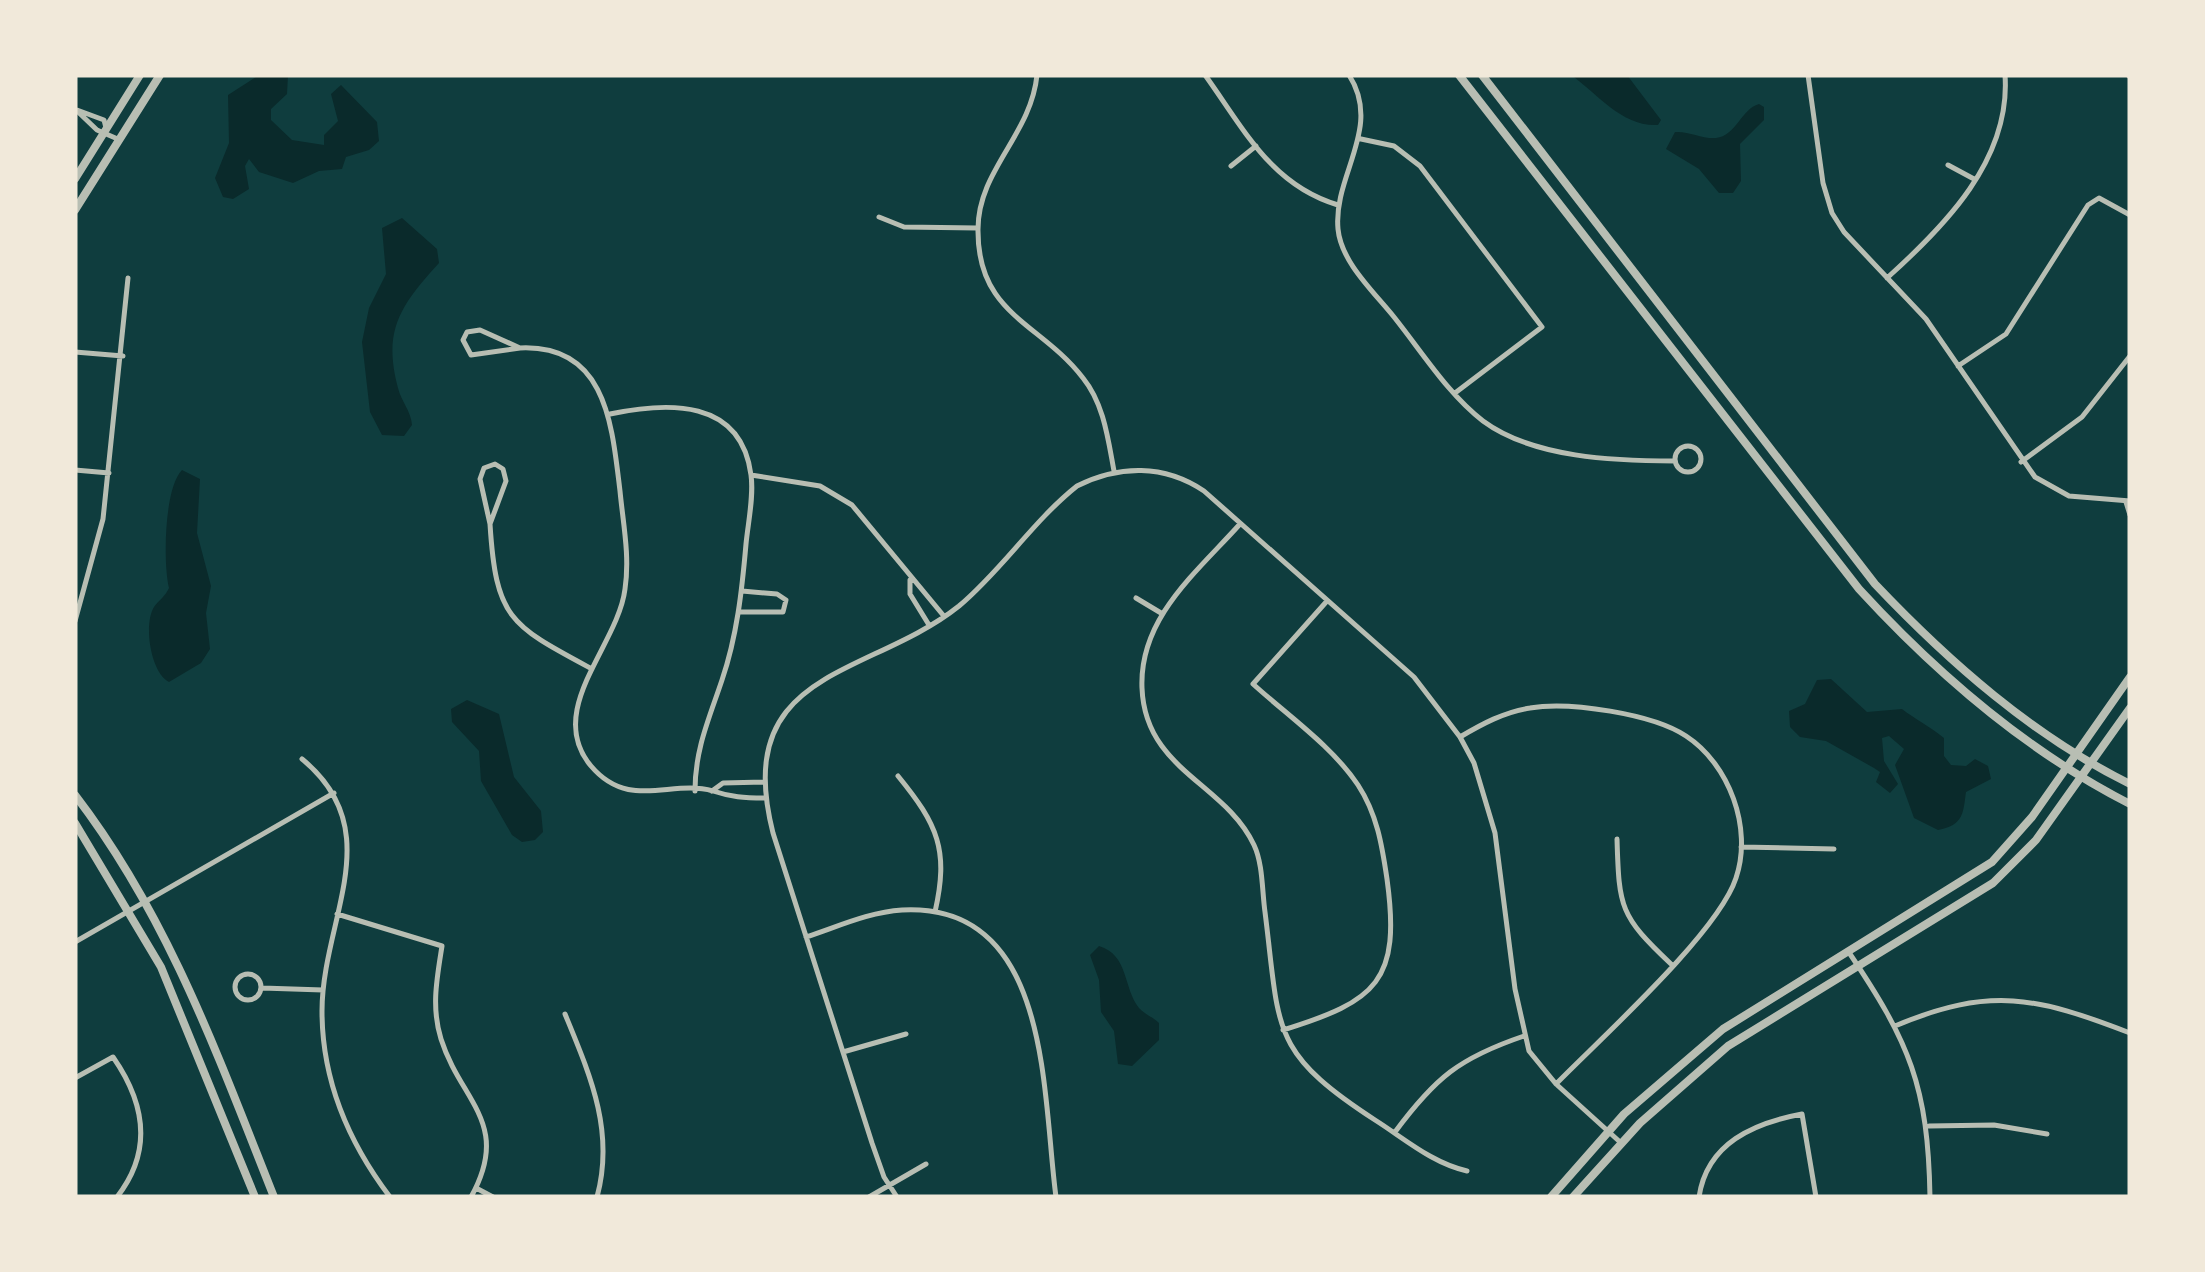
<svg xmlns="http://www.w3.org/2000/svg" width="2205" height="1272" viewBox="0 0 2205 1272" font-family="Raleway,sans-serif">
<rect width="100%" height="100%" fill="#0f3d3e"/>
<path fill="#0a2a2b" d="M259,75H288L287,94L271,109V120L292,140L324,145V135L338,121L331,94L341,85L377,122L379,141L369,150L346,157L342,169L319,171L293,183L259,172L249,159L245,166L249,189L233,199L223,197L215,178L229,143L228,95Z
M1571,75H1627L1661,120L1658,125C1622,127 1598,94 1571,75Z
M1759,104L1764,107V120L1740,144L1741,181L1733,193H1719L1699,169L1666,149L1675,132C1689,131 1702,139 1716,138C1736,136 1741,109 1759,104Z
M402,218L437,249L439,263C402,304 382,329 398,388C401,401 411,411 412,425L404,436L382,435L370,412L362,342L369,308L386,274L382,228Z
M182,470L200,479L197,533L211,586L206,613L210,649L201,663L169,682C151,673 143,625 154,607C159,600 165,597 169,588C163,564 164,488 182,470Z
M1831,679L1867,712L1902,709C1915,719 1929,726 1944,738V756L1951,765L1966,766L1975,759L1988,766L1991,779L1966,792C1963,813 1964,825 1938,830L1914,818L1895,765L1904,749L1889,736L1882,738L1884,761L1898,784L1890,793L1876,782L1880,772L1874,768L1826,741L1800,737L1790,727L1789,711L1805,704L1817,680Z
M467,700L499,714L514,777L541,811L543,832L535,840L522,842L512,835L481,781L479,751L452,722L451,709Z
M1099,946C1129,955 1123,988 1139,1008C1144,1014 1153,1017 1159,1023V1040L1132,1066L1118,1064L1114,1031L1101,1012L1099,980L1090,955Z"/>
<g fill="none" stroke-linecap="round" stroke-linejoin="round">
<path stroke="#b8beb3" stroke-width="5" d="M1037,75C1031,135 978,170 978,229C977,315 1040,322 1083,378C1104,404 1108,439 1114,471
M1205,75C1244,129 1271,185 1338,205
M1349,75C1383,128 1333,175 1338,229C1341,262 1374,292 1394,317C1422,352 1448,394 1483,421C1533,458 1615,461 1675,461
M1808,75L1823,183L1832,213L1844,232L1926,319L2035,477L2069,496L2130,501
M2128,75L2130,77
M75,109L97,130L120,140
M77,110L104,120L106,128
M1361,139L1394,146L1420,166L1542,327L1455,393
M1948,165L1974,179
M1231,166L1256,146
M879,217L904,227L977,228
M1887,278C1945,226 2011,159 2005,75
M480,330L520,348L471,355L463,340L467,332Z
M520,348C607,344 612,426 620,491C623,523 630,556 625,589C618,646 544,710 591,766C629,811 671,779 713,791C731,797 744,798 764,798
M75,352L123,356
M1958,366L2006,334L2088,205L2099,198L2130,215
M610,414C667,402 741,398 751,475C754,496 748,523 746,544C742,590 737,636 722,680C709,719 695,749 695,791
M1675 459a13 13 0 1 1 26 0a13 13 0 1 1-26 0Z
M2021,462L2082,417L2130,356
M495,464L503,469L506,481L490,524L480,479L484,468Z
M75,470L109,473
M751,475L820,486L852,505L943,615
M2126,502L2130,515
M490,524C496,619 510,625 592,669
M1240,524C1197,572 1139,618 1142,688C1145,770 1225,783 1254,845C1263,864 1262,891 1265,912C1280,1030 1269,1051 1375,1120C1405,1139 1432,1163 1467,1171
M910,580V594L929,625
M1136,598L1161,613
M739,612H783L786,600L777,594L742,591
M75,621L103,519L128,278
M1460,737C1482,724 1504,712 1530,708C1569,701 1653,714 1686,736C1729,764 1753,828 1736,878C1718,933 1601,1038 1556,1084
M302,759C390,831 322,919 322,1011C322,1080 349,1143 390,1197
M898,776C938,825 949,850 935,912
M712,791L723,783L764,782
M1617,839C1619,908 1620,916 1671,964
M1741,847L1834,849
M337,914L442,946C437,978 431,1007 441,1039C461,1102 512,1123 471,1197
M806,937C837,927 869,912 902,910C1052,902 1042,1094 1056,1197
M75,942L334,793
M1848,951C1910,1043 1928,1086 1930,1197
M235 987a13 13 0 1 1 26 0a13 13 0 1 1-26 0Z
M262,988L323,990
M565,1014C590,1075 615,1131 597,1197
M1895,1026C1990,986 2037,997 2130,1033
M1283,1030C1377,1001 1401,981 1387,879C1382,845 1377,814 1358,785C1332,746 1287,715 1253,684L1327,601
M843,1052L906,1034
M75,1078L113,1057C145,1103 153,1151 117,1197
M1929,1126L1994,1125L2047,1134
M1395,1132C1435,1078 1459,1058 1524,1036
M476,1188L493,1197
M869,1197L926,1164
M897,1197L884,1177L872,1143L773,833C731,668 869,678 959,606C1002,570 1033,521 1077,486C1119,465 1164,464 1204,491L1414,677L1460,737L1474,763L1495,833L1515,989L1529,1051L1556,1084L1620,1142
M1699,1197C1707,1143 1754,1123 1802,1114L1816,1197"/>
<path stroke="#b8beb3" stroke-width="8" d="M1459,75L1859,589C1937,674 2026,751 2130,804
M1482,75L1875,584C1949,662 2033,736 2130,784
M75,179L140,75
M75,210L160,75
M75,795C168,916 218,1056 274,1197
M75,823L161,967L255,1197
M1551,1197L1624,1114L1723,1029L1992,862L2032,817L2130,677
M1573,1197L1640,1123L1728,1046L1993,883L2036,840L2130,708"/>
</g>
<rect width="2205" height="1272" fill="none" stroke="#f1e9da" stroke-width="155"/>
</svg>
